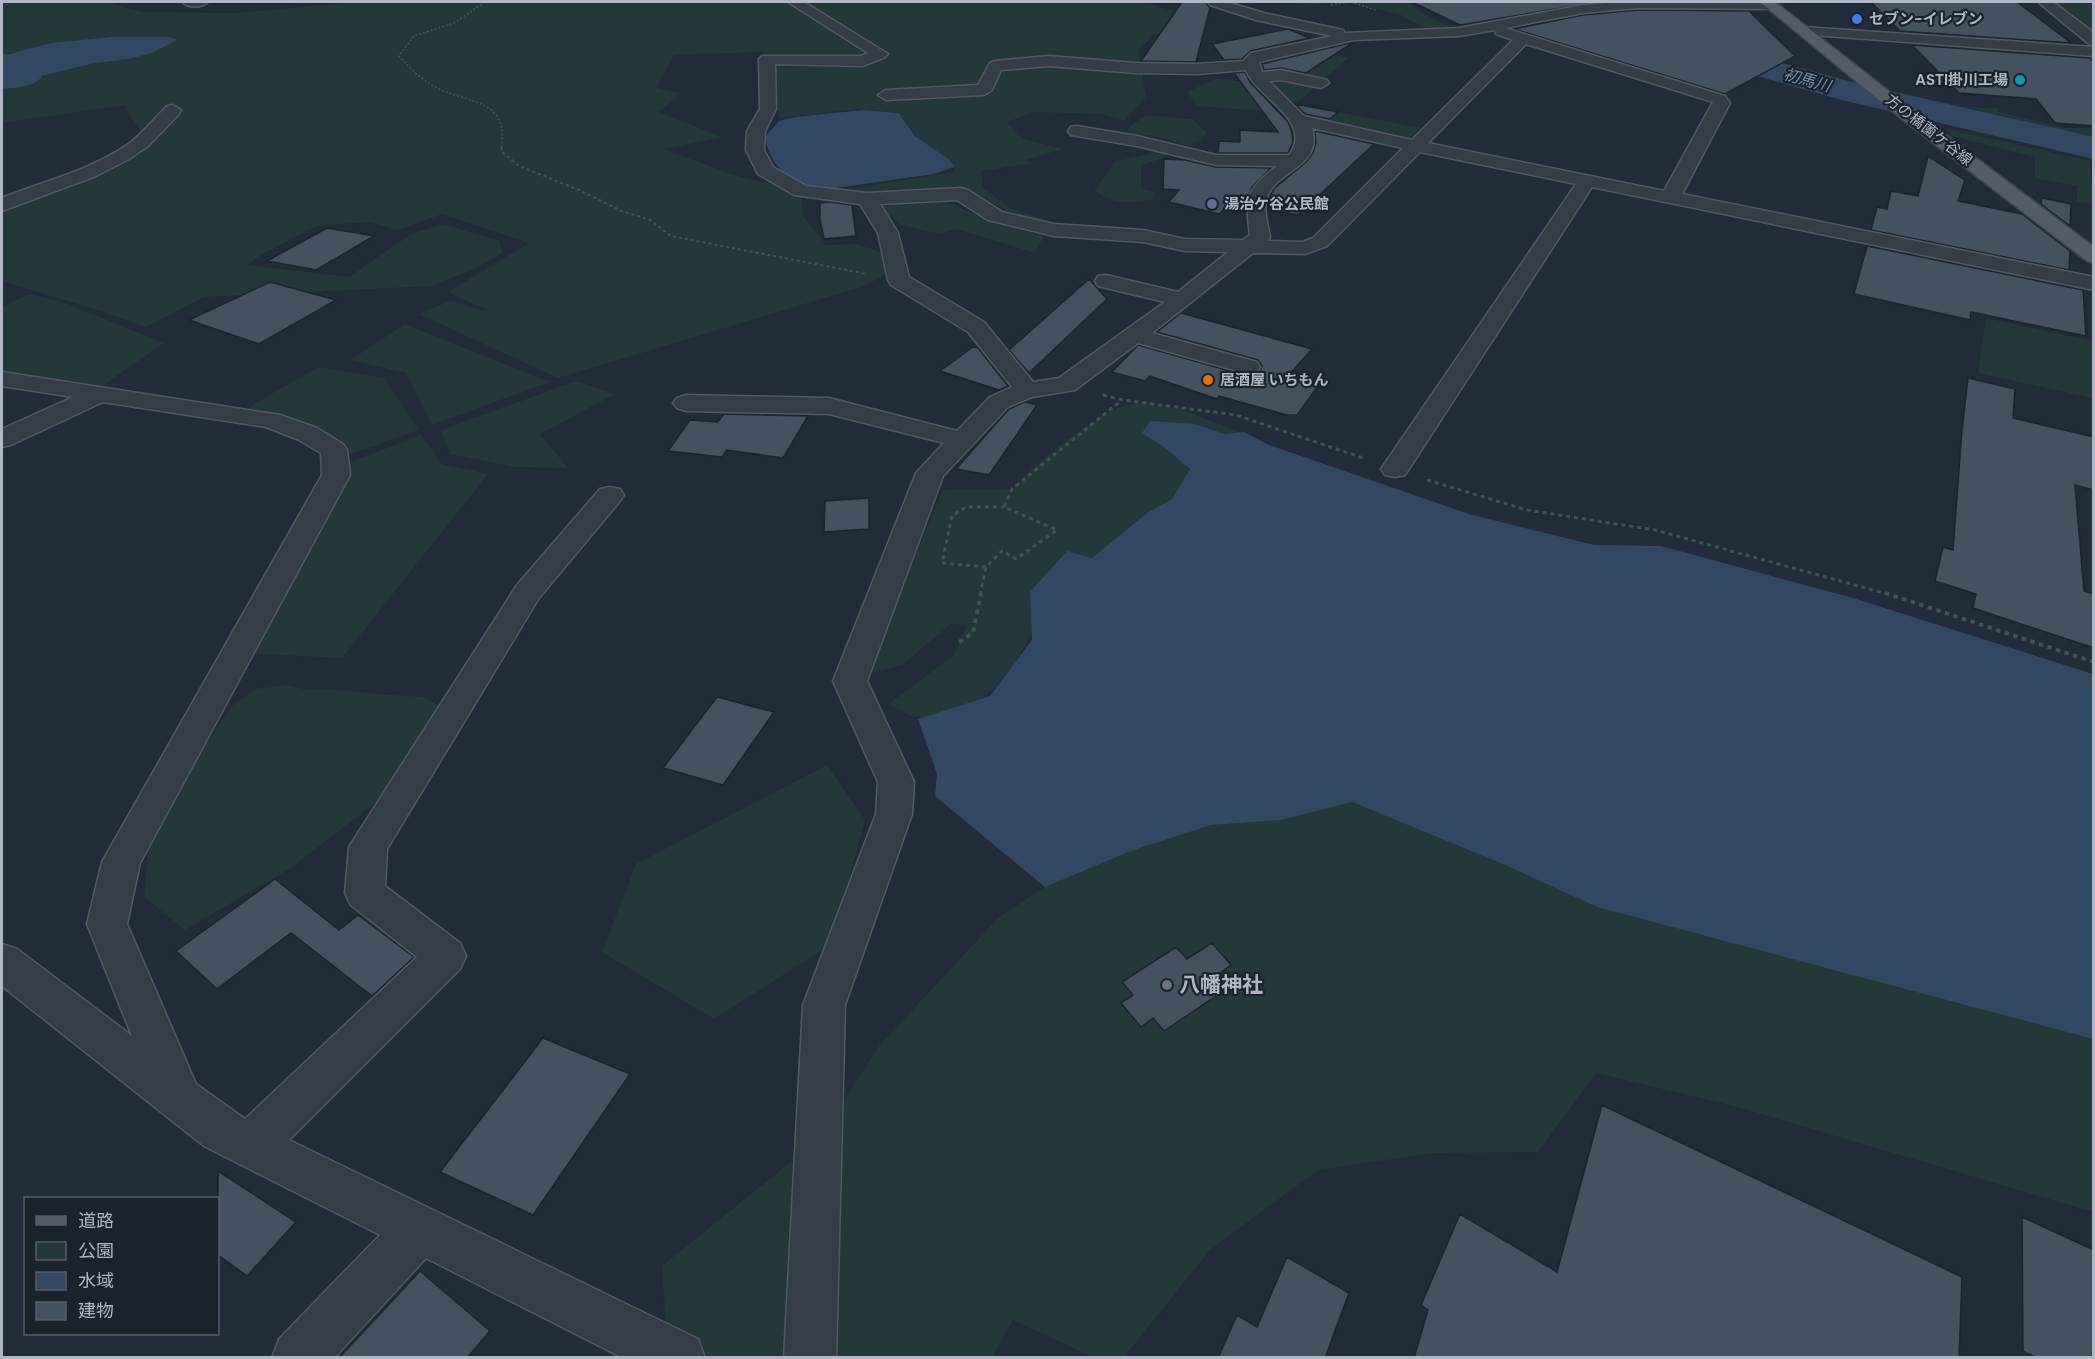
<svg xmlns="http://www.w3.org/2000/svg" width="2095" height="1359" viewBox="0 0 2095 1359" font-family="'DM Sans','Noto Sans JP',sans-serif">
<rect width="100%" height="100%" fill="#202c39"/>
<path fill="#22383a" d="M5,2H108L142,12L235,13L357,2H1158L1150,4L1184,14L1176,30L1154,34L1138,51L1146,97L1124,121L1103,114L1034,112L1007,122L1023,139L1063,149L1025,160L1033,163L981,171L983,188L1012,209L1053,222L1014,214L964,188L933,195L880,201L834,191L955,172L951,161L933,157L899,113L858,109L780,118L763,52L674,55L656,88L681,93L659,112L722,137L663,149L734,175L801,191L803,216L826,245L856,244L897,257L882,277L861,287L558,378L419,314L450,301L493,313L448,292L529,243L442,214L398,230L369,222L316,226L261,255L247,265L349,277L411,234L443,224L500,241L502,253L481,266L432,286L204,297L146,327L104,312L2,281V210L149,144C141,129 131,121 125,105L2,123V89L33,83L42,76L170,44L2,54V4Z
M1286,2H1408L1422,13L1450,27L1424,28L1401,15L1351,2L1308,5Z
M1496,2H1556L1665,37L1829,80L2089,138L1964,107L1997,108L1999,112L2064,128H2093V159L1934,119L1854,103L1666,49L1561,23Z
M2053,2L2093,3V28H2086Z
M1316,50L1348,58L1296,104L1254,70L1267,58Z
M1216,79L1239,81L1263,111L1197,106L1187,92Z
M1302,105L1421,128L1410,138L1306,116Z
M1147,115L1192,119L1207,133C1189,155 1182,142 1160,137C1149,134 1136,135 1125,135L1130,126Z
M1947,129L2090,161L2093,205L2077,202V186L2035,178V157L1952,136Z
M1173,148L1197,150L1195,154L1169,155L1141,166V188L1156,192L1151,200C1127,203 1113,206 1094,190L1107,174L1114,162Z
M947,202L993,222L1044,236L1035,253L956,229L939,234L899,224L880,206Z
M29,294L68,304L164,343L102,386L2,375V307Z
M1986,318L2093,341V398L1978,373Z
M405,324L550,382L432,425L406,373L350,360Z
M318,367L384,378L419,430L334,460L340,439L271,420L242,416L254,404Z
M576,381L615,394L540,434L568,468L515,467L450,454L441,430Z
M1147,402L1186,411L1259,440L1044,608L1018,658L997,686L979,700L933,718L911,716L888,704L954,655L967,625L951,624L902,665L865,675L943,490L1012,489C1033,465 1086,423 1115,409C1124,405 1136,404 1147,402Z
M421,435L442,464L488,474L342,658L236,653L335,468Z
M288,685L303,689L345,690L375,694L424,697L446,710L402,782L291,868L185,930L144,897L148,852L186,774L233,705L255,689Z
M827,765L865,820L832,944L714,1019L602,952L636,864Z
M1352,802L1505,865L1597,907L2093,1039V1212L1734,1106L1596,1073L1538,1152L1434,1153L1318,1170L1210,1250L1124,1357H1093L1013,1320L992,1357H710L666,1327L662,1266L818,1140L879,1046L998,918L1045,887L1131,851L1211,825L1282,820Z"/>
<path fill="#334861" d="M111,37H170L177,40L152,53L129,59L95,63L42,76C36,87 13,88 2,89V54H10L51,43Z
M863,110L899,113L915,136L951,161L954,167L934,174L821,190C790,181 771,169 765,137L779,121L795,117Z
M1150,421L1195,424L1225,434L1244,432L1269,445L1469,514L1594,545L1661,546L1853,598L2093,674V1039L1597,907L1505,865L1352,802L1282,820L1211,825L1131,851L1045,887L935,796L937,774L918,719L990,696L1032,640L1030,592L1067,551L1092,558L1147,513L1172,499L1190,469L1164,447L1142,433Z"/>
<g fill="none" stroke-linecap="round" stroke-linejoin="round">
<path fill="#334861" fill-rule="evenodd" d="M1510,2H1555L1860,84L2094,137V159L1842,100L1514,8Z"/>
</g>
<path fill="#435161" stroke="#1b2530" stroke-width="1.5" d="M1182,2H1206L1210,8L1196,62L1141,61Z
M1412,2H1598L1460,25Z
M1871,2H2017L2071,43L1900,31Z
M1638,10L1749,11L1795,56L1725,94L1514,29L1583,15Z
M1288,29L1310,38L1251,51L1242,59L1224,60L1212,44Z
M1354,42L1306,73L1281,68L1264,70L1262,64Z
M1912,45L2089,58L2094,62V126L2055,123L2036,99L1959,93Z
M1245,72L1250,82L1288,122L1292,132L1293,142L1288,153H1218L1219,141L1240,142V130L1278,132L1234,73Z
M1295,104L1338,112L1330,119L1305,114Z
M1315,131L1374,144L1298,215L1268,209L1270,196L1275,188L1307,161L1313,153L1316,142Z
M1928,156L1965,180L1958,201L2022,214L2070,251L2069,270L1871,230L1877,207L1887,209L1891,191L1918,196Z
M1164,159L1185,160L1216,167L1271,168L1252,187L1246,205L1232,202L1219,214L1169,202L1179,190L1163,189Z
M2042,198L2071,204L2070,226L2041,204Z
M830,202L852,205L856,236L824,239L820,219V203Z
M327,228L374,236L316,270L267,261Z
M1867,246L2083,290L2086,336L1971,312L1970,320L1854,294Z
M1089,279L1107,299L1029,373L1009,350Z
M270,282L336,300L259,344L189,320Z
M1181,313L1312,349L1287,377L1318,386L1297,415H1287L1219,396L1217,399L1150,376L1145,381L1112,372L1138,345L1247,376L1259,373L1262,366L1258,360L1157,332Z
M973,347L978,348L1008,386L999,390L940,371Z
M1968,378L2015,389L2013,418L2094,437V490L2075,485L2084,591L2094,594V648L1973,608L1976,594L1935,581L1943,547L1953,550L1962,430Z
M1025,402L1037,405L989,475L956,469L1009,409Z
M724,414L808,416L783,458L727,450L722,457L668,451L690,420L718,422Z
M869,498V529L824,532L825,501Z
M717,697L774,712L723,785L663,768Z
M275,879L339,930L358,915L414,957L372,996L291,933L217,989L176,951Z
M1212,943L1231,965L1208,982L1219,994L1164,1031L1153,1018L1141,1027L1121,1003L1133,995L1122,982L1176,947L1187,959Z
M543,1038L630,1074L533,1215L440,1172Z
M1602,1105L1962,1277L1959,1358H1414L1428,1310L1421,1305L1460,1214L1557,1272Z
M218,1171L296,1222L247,1276L218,1255Z
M2022,1217L2094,1250V1358H2037L2023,1351Z
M1287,1257L1349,1293L1325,1358H1218L1237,1315L1257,1327Z
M420,1271L490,1331L467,1358H339Z"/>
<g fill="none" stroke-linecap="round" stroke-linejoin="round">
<defs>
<path id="minor" d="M182,2H208C202,8 188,8 182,2Z
M788,2H804L888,54L885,57L863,66L775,64L776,109L765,131L764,150L773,167L806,186L867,193L961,188L968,190L1002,212L1054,224L1143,230L1185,239L1243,240L1250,235C1245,199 1246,189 1277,166L1216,165L1137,146L1071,135L1068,131L1071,127L1077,126L1137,136L1216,155H1289C1315,121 1256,97 1246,70L1197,74L1135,73L1049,66L1001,70L992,90L984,95L886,100L878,95L886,90L978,85L990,63L995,61L1049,56L1135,63L1197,64L1243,61L1251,53L1332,36L1256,20L1210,5L1208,2H1227L1264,13L1343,30L1345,33L1459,28L1583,5L1620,2H1773L1778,3L1780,6L1778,9L1638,8L1583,13L1505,28L1725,96L1730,103L1682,194L2094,277V290L1592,187L1409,469L1405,475L1395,477L1385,475L1381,469L1576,184L1420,152L1327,246L1305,254L1253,253L1152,333L1257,362L1260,367L1257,372L1248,374L1138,343L1075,390L1032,397L1008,407L943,476L867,681L914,782L912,814L845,1005L836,1358H784L803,1005L876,814L878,782L833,681L916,473L944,443L829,414L686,411L677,408L673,403L677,398L686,395L829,398L957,431L990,397L1012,387L968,332L891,285L888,280L878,233L860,204L794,195L758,174L746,150L747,131L760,109L759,59L762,56H861L868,53ZM1495,30L1496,34L1513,40L1412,140L1304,116L1269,81L1281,80L1321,88L1329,83L1327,80L1281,70L1262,72L1259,62L1354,40L1459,36ZM1526,44L1713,102L1664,191L1428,143ZM1312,128L1403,148L1313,238L1302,242L1268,241L1270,237C1268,224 1262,208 1268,195C1279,169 1323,167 1312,128ZM957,200L988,220L1054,236L1143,242L1185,251L1228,252L1178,292L1106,275L1098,276L1095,281L1098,286L1165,302L1059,378L1033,382L984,322L909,277L898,233L880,204Z
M2038,2H2053L2094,33V45L2089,44Z
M1804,27L2094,47V56L1799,34L1797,31Z
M173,105L181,110L179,114L148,146L129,159L96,176L2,211V198C44,181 92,170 130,143C144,132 155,118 167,106Z
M2,372L280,415L317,428L343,444L347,450L350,475L140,863L127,924L196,1084L245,1119L417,957L351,905L345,893L349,847L517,585L600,489L610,487L620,489L624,495L620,501L539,598L387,849L385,886L460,943L466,956L460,969L289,1140L698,1339L705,1358H623L426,1258L334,1358H272L279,1339L380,1235L204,1146L2,986V944L17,949L132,1036L87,924L102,862L322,475L321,453L299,440L266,427L103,402L11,445L2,447V429L73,397L2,386Z"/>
<path id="major" d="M1760,2H1775L1914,111L2094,247V263L2087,261L1902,119Z"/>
</defs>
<use href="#minor" stroke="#515b67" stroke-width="3"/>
<use href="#major" stroke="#3d4753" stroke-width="3"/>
<path stroke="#405557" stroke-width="1.5" stroke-dasharray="2 2" stroke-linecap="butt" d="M485,2L454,23L414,36L399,56C410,69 423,81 439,89C472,104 509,100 501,148
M1331,5L1351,2L1376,10"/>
<path stroke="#405557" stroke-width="2" stroke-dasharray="3 3" stroke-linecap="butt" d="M502,147L501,151L519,166L579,190L622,211L650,220L671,236L867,274"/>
<path stroke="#405557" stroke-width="3" stroke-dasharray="4 4" stroke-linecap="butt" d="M1103,395L1123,400L1236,415L1366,459
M1427,480L1527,510L1655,530L1891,595
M986,567L942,563L952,516L966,507H1004
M980,595L986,567L1002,551L1016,559L1057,530L1004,507L1012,489L1122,400"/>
<path stroke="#405557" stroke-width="4" stroke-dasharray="4.5 4.5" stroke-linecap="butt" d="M1885,593L2094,662
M959,642L973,633L981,593"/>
<use href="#minor" fill="#343e49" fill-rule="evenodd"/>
<use href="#major" fill="#525d69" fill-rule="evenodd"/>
</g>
<circle fill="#3f7fe0" stroke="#19232e" stroke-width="2" cx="1857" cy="19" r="6"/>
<circle fill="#0f9aa8" stroke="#19232e" stroke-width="2" cx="2020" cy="80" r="6"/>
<circle fill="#5c6f8a" stroke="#19232e" stroke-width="2" cx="1212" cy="204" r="6"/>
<circle fill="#e8710a" stroke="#19232e" stroke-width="2" cx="1208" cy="380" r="6"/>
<circle fill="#6b7280" stroke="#19232e" stroke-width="2" cx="1167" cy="985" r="6"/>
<g text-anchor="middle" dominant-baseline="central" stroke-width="4.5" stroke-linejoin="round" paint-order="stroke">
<g font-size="15" font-weight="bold" fill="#aeb8c6" stroke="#19232e" text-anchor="start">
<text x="1869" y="19">セブン-イレブン</text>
<text x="2008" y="80" text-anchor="end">ASTI掛川工場</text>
<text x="1224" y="204">湯治ケ谷公民館</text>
<text x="1220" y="380">居酒屋 いちもん</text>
</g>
<g font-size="15" fill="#aeb8c6" stroke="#19232e">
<text transform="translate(1929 130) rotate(38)">方の橋薗ケ谷線</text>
</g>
<g font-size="16" font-style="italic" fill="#7590af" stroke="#19232e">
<text transform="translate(1807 80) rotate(16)">初馬川</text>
</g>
<g font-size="21" font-weight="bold" fill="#aeb8c6" stroke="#19232e" text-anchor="start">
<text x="1179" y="985">八幡神社</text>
</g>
</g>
<rect width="2095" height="1359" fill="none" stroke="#aeb8c6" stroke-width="6"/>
<rect x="24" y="1197" width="195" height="138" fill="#19232e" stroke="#555f6b" stroke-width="1.5"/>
<rect x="36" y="1216" width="30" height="9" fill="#525d69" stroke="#555f6b" stroke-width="1.5"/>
<text x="78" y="1227" font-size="18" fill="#aeb8c6">道路</text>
<rect x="36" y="1242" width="30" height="18" fill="#22383a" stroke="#555f6b" stroke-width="1.5"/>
<text x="78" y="1257" font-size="18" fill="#aeb8c6">公園</text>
<rect x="36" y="1272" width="30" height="18" fill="#334861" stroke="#555f6b" stroke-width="1.5"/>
<text x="78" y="1287" font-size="18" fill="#aeb8c6">水域</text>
<rect x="36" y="1302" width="30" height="18" fill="#435161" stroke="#555f6b" stroke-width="1.5"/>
<text x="78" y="1317" font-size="18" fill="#aeb8c6">建物</text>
</svg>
